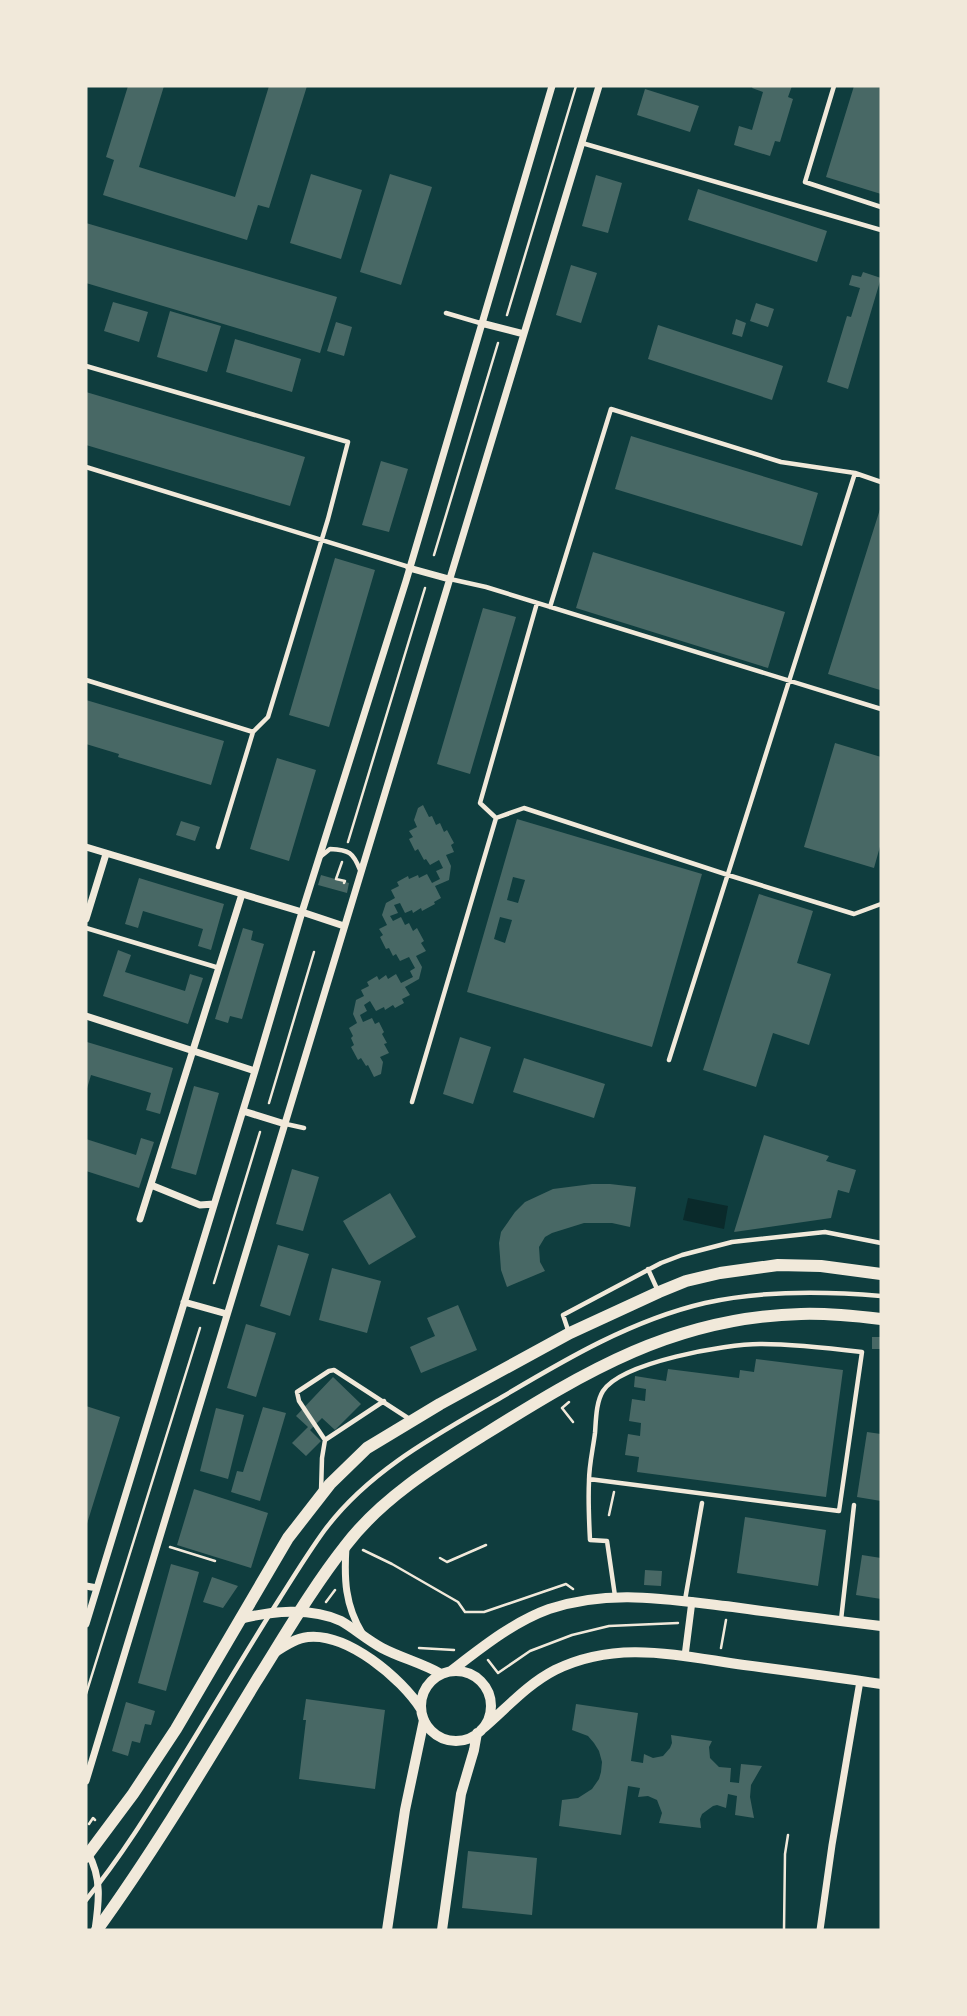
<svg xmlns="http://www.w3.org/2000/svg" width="967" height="2016" viewBox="0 0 967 2016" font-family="'Crimson Pro',serif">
<rect width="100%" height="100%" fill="#0f3d3e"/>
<path fill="#0a2a2b" d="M688,1198L728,1206L724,1229L683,1220Z"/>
<path fill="#486865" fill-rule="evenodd" d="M128,86H164L139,167L235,197L269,86H307L269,208L258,205L247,240L103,195L114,160L106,157Z
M753,86H792L788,97L793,99L780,142L775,141L770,156L734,145L739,126L752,130L763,92L752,88Z
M854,86H881V194L826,177Z
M645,89L699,106L690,132L637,115Z
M311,174L362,190L341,259L290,243Z
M390,174L432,187L401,285L360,272Z
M596,175L622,183L608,233L582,226Z
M698,189L827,231L817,262L688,220Z
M86,223L337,297L320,353L86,283Z
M571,265L597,273L581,323L556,315Z
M863,272L881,278L848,389L827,382L847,316L851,317L860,288L849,285L852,275L861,277Z
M113,302L148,312L139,342L104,331Z
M756,303L774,309L768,327L750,321Z
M170,311L221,326L207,372L157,357Z
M736,319L746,323L742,337L732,334Z
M336,322L352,327L344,356L327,351Z
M658,325L783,366L772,400L648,359Z
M235,339L301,359L292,392L226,372Z
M86,392L305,457L290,506L86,445Z
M631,436L818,493L802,546L615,489Z
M381,461L408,469L389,532L362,525Z
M881,506V686L880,690L828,674Z
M593,552L785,612L768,668L576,608Z
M335,558L375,570L329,727L289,715Z
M483,608L516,617L470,774L437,764Z
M86,700L224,741L211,785L118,757L119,754L86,744Z
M835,743L881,757V843L874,868L804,847Z
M277,758L316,770L289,861L250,849Z
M423,805L429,817L432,816L436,825L440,823L444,832L447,830L454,843L451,845L454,852L446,855L451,866L449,880L435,886L441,898L434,902L435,904L422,911L421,908L413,913L412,910L405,913L400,903L394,905L398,913L390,916L393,921L401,917L405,925L409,923L413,931L417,928L424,941L421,943L426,951L416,956L422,967L419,979L405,987L410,995L402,999L404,1003L395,1008L393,1005L385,1010L384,1007L376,1011L370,1001L364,1005L367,1011L360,1015L363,1022L372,1018L375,1024L379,1022L384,1032L382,1034L387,1043L384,1044L389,1053L380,1057L383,1062L381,1074L374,1077L368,1065L366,1066L361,1058L358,1060L351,1047L354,1045L351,1038L353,1036L349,1028L357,1023L353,1014L356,1000L364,996L361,990L369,986L367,982L377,976L379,980L386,975L388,979L396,974L401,983L413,977L410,971L415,968L409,957L400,961L396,954L393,956L389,948L386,949L380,937L383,935L379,929L387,925L382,915L386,903L395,898L391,890L399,886L397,882L408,876L409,879L418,875L419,878L427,874L432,883L440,879L436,871L443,868L439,860L430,865L426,859L424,860L418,849L415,851L409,839L413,837L409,831L417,827L414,820L418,808Z
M517,819L702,874L652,1047L467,992ZM513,877L525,880L518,903L507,900ZM500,917L512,920L505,943L494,939Z
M181,821L200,827L195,841L176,835Z
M321,875L349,883L347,893L318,885Z
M139,878L224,904L211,950L198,946L203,929L143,911L138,928L125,924Z
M759,894L813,911L797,963L831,974L809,1045L773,1033L756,1087L703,1070Z
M243,928L253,931L251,940L264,944L242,1019L230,1016L228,1023L215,1019Z
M118,950L131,955L125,972L185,991L190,974L203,978L188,1024L103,996Z
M460,1037L491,1047L473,1104L443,1094Z
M87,1042L173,1068L160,1114L146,1110L151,1093L91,1075L86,1092Z
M524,1058L605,1084L594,1118L513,1092Z
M194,1086L219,1093L196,1175L171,1168Z
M764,1135L829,1156L826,1161L856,1170L849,1193L838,1190L831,1218L734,1232Z
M141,1138L154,1142L139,1188L86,1171V1139L136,1155Z
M292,1169L319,1177L303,1231L276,1224Z
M592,1184H610L636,1187L630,1227L612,1223H584L552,1233L545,1237L539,1247L540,1262L545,1271L507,1287L501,1270L499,1243L501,1232L515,1212L525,1202L553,1189Z
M390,1193L416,1237L369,1265L343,1221Z
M278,1245L309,1254L290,1316L260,1306Z
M332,1268L381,1281L367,1333L319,1320Z
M458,1305L477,1350L421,1373L410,1347L435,1336L427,1318Z
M246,1324L276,1333L256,1397L227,1388Z
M872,1337H881V1349H872Z
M756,1359L843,1370L826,1497L637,1472L639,1457L625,1455L628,1434L640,1436L641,1423L629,1421L632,1399L645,1401L646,1389L634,1387L635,1376L666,1381L668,1369L739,1378L740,1370L754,1372Z
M333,1377L361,1404L335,1430L322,1418L310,1430L321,1441L306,1456L292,1443L308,1427L296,1416Z
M86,1406L120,1417L86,1527Z
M263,1407L286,1413L260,1501L231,1492L237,1471L243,1472Z
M216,1408L244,1415L228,1479L200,1471Z
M867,1432L881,1434V1501L857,1497Z
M194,1489L268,1513L251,1568L177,1545Z
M745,1517L826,1530L818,1586L737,1573Z
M862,1555L881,1558V1599L856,1595Z
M171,1564L199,1572L166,1691L138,1683Z
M645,1570L662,1571L661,1586L644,1585Z
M212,1577L238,1586L223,1608L203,1602Z
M306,1699L385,1710L375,1789L299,1779L306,1720H303Z
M126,1702L155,1711L151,1725L145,1724L140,1743L132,1741L128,1756L112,1751Z
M576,1704L638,1713L631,1761L643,1763L644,1754L653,1758L663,1756L670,1748L672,1743L671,1735L712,1741L709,1747L710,1758L719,1767L731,1768L730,1782L739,1783L741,1764L762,1766L751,1785L750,1797L754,1818L735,1815L737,1796L728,1794L726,1808L717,1805L713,1806L702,1814L700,1819L701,1828L659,1823L662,1813L657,1800L648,1796L638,1797L640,1788L628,1786L621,1835L559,1826L562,1800L578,1798L592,1789L599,1779L601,1772L602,1762L599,1751L594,1743L588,1736L572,1730Z
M468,1851L537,1858L532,1915L462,1908Z"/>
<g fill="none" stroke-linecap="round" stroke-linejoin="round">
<path stroke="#f1e9da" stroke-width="2.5" d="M507,315L576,86
M434,555L498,343
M348,842L425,588
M342,862L336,879L345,881L344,883
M269,1103L314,952
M214,1283L260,1132
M569,1402L562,1408L573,1422
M609,1515L614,1492
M170,1547L215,1561
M363,1550L392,1564L458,1602L465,1612H484L566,1584L573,1589
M440,1558L447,1562L486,1545
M326,1602L335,1590
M419,1648L454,1650
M721,1648L726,1620
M488,1660L498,1673L530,1651L572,1635L609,1626L678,1623
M86,1694L200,1328
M89,1824L93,1818L95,1820
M784,1930L785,1854L788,1835"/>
<path stroke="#f1e9da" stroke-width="4.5" d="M834,86L805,182L881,207
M582,143L881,230
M446,313L480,323
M86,366L348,442L328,519L268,717L253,732
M86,467L409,567
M450,579L486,587L881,709
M550,607L611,409L781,462L855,473L881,482
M86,680L253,732L218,847
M496,818L524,808L728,875L854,914L881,904
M320,857L330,849C349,850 353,852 360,870
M86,928L219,968
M669,1060L855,473
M412,1102L496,818L480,803L537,603
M286,1124L304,1128
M648,1269L658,1291
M568,1330L563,1315L661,1263L682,1255L732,1242L825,1232L881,1243
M325,1440L384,1401
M589,1479L839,1511L862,1352C828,1348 793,1344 760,1344C726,1344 622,1362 603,1391C596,1402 596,1420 595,1433C593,1449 589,1465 589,1481C588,1501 589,1521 590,1540L607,1541L615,1596
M321,1492L322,1458L325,1440L299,1401L297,1392L329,1371L334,1370L411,1420
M685,1600L702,1503
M841,1620L854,1505
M86,1900C121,1857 150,1810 179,1763C213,1708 245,1653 280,1598C294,1576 308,1553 324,1531C369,1470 438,1434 502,1397C566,1359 632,1320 705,1303C763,1290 823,1291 881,1296"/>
<path stroke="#f1e9da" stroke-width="7" d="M481,323L524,334
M409,568L449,579
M86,847L302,912L344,926
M86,919L106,854
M86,1016L255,1071
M243,1111L285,1124
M151,1185L200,1205L214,1204
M140,1219L242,894
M184,1302L227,1314
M346,1547C344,1579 345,1605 362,1633
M86,1586L97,1588
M86,1624L255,1071L302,912L406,581L552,86
M685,1656L692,1601
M86,1781L599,86
M88,1853C102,1878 99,1902 95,1930
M820,1930L832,1845L860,1681"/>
<path stroke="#f1e9da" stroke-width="10" d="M240,1619C270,1611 311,1607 341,1621C355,1629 367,1640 382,1648C401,1658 422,1663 441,1674
M274,1653C284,1646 296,1638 308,1637C348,1633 401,1678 421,1709
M451,1671C481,1648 513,1622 549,1609C612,1588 670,1600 733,1607C783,1614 832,1620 881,1626
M421 1706a35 35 0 1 1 70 0a35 35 0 1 1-70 0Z
M481,1730C506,1709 526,1685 555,1670C618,1639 679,1656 744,1665C790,1671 835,1677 881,1684
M387,1930L405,1810L424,1720
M442,1930L461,1794L474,1750L477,1733"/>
<path stroke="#f1e9da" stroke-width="12" d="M86,1857L133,1794L176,1729L288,1538L330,1484L367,1448L440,1404L570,1333L659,1292L686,1281L720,1273L778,1265L821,1266L881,1274
M97,1930C154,1851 204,1767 255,1683C284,1637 312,1588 346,1545C381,1499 434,1466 482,1436C586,1371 675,1317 801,1314C828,1313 855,1316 881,1319"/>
</g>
<rect width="967" height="2016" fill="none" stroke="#f1e9da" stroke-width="175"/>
</svg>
